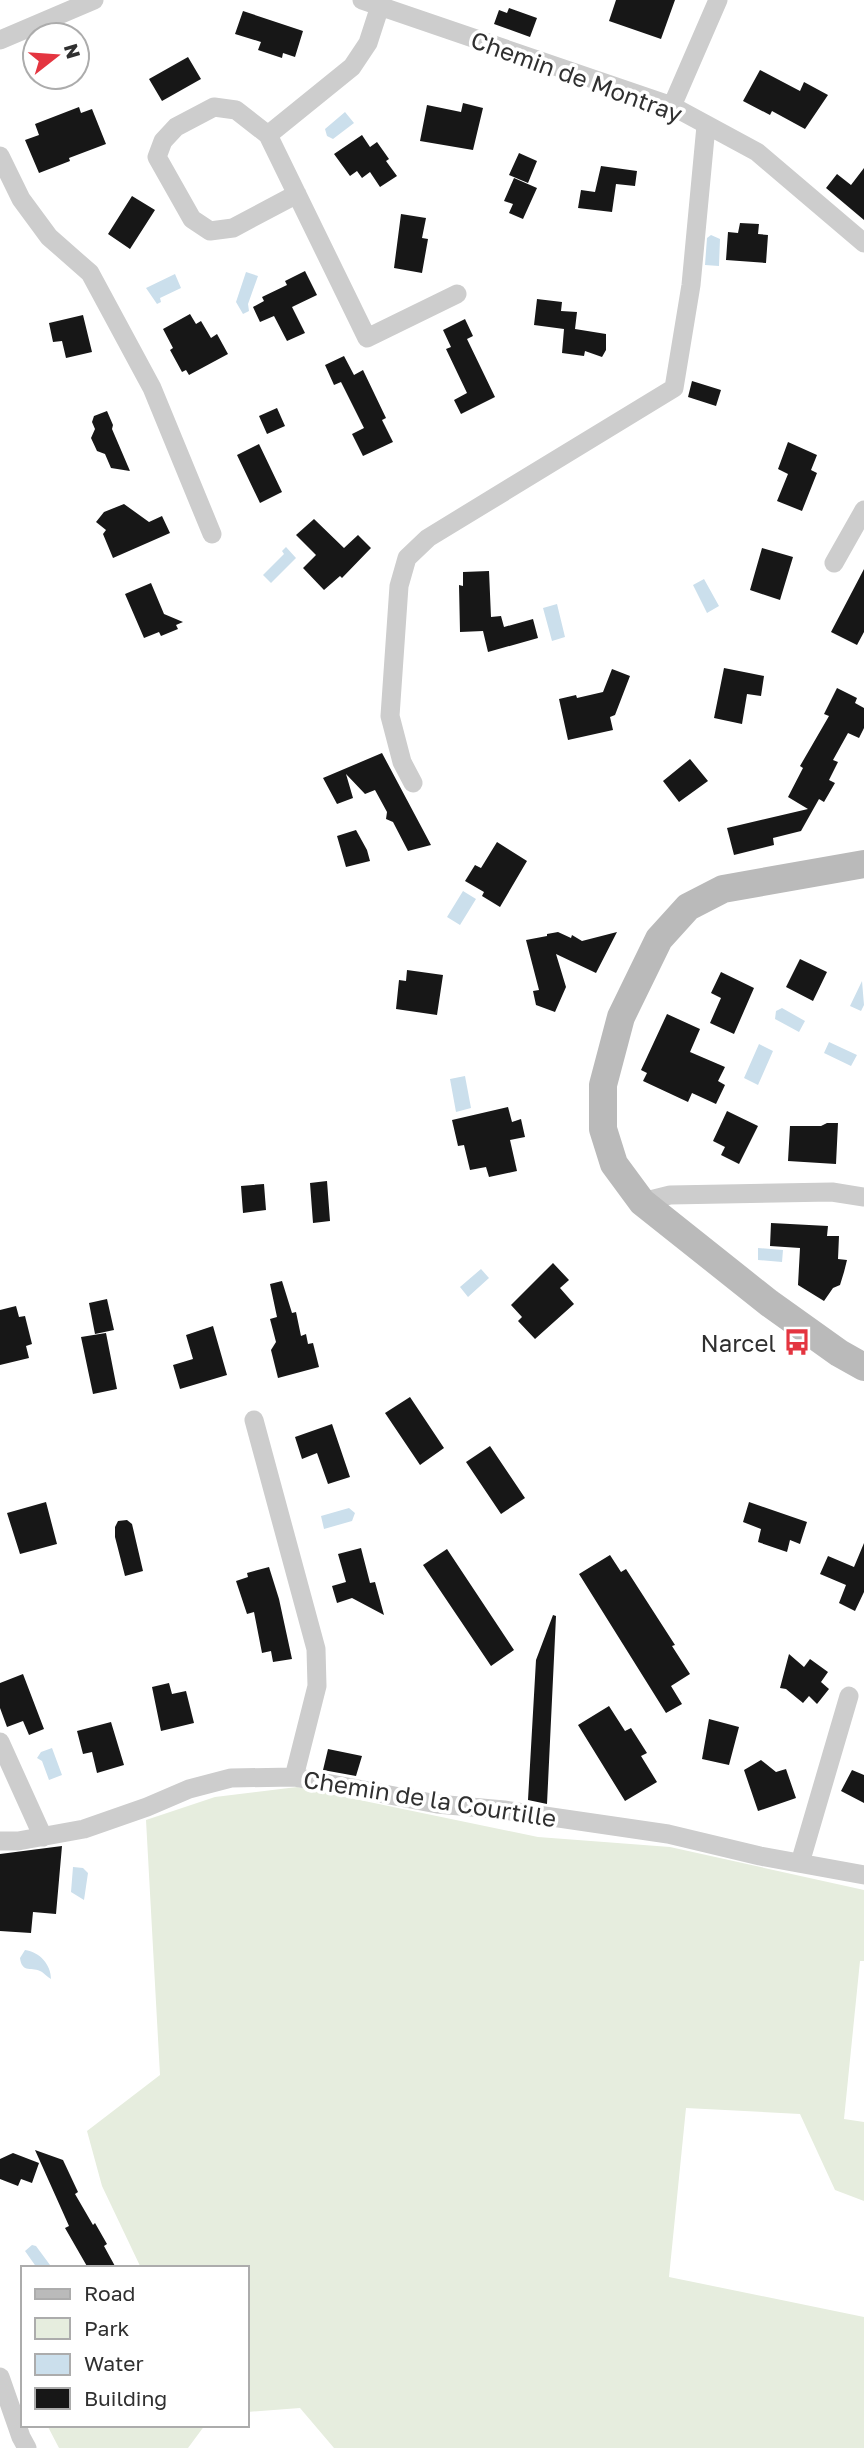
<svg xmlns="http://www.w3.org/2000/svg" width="864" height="2448" viewBox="0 0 864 2448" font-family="'Golos Text',sans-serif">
<rect width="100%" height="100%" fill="#fff"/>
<path fill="#e6edde" d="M297,1787L538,1837L670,1847L864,1890V1961H860L844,2119L864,2122V2201L835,2190L800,2114L686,2108L669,2277L864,2317V2448H334L300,2408L247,2412V2268H141L102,2186L87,2131L160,2075L146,1820L215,1797Z
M47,2425H205L188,2448H59Z"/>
<path fill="#cbdfec" d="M345,112L354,123L333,139L327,136L325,129Z
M711,235L720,239L719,266L705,265L707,238Z
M246,272L258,276L248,304L249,311L243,314L236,302Z
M175,274L181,288L160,298L161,302L157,304L146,288Z
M286,547L296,558L271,583L263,575L284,554L282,551Z
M704,579L719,606L707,613L693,585Z
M557,604L565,637L552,641L543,608Z
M463,891L476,899L460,925L447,917Z
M862,981L864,1005L861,1011L850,1006Z
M782,1008L805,1021L799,1032L775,1019L776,1011Z
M829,1042L857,1055L851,1066L824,1053Z
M759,1044L773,1051L758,1085L744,1078Z
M465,1076L471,1108L456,1112L450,1079Z
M758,1248L783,1250L782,1262L758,1260Z
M481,1269L489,1278L468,1297L460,1287Z
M349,1508L355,1513L352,1521L324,1529L321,1516Z
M52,1748L62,1775L49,1780L42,1761L37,1758L41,1752Z
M73,1867L83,1868L88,1873L84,1900L71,1892Z
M25,1950C40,1952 51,1965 51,1979C47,1977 45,1974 42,1972C32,1966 22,1974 20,1958Z
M32,2245L36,2246L50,2265L46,2268H37L25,2251Z"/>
<path fill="#171717" d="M616,0H675L661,39L609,21Z
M509,8L537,18L530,37L494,24L499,10L507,13Z
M243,11L303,31L295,57L283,53L282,58L258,50L261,42L235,34Z
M188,57L201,79L162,101L149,79Z
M760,70L800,91L804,82L828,95L805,129L772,111L770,115L743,101Z
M463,103L483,108L473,150L420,141L427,105L461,112Z
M79,107L81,113L92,109L106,144L69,158L70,161L39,173L25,140L39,135L35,124Z
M362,135L370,147L377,142L389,159L386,161L397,176L380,187L370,172L362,178L357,171L350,176L334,154Z
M519,153L537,161L528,183L509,175Z
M601,166L637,171L635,186L616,184L612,212L578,208L581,190L595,192Z
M864,168V220L826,188L837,174L851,185Z
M514,178L537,188L523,219L509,213L513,204L504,201Z
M132,196L155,210L130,249L108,234Z
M401,214L426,218L422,238L428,239L422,273L394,268Z
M740,223L759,224L758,234L768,235L766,263L726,260L728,232L738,233Z
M305,271L317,295L292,307L305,333L287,341L274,316L260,322L253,307L264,301L262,297L287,285L285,281Z
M537,299L562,302L561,311L577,312L575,329L606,334V350L602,357L585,351L584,356L562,353L564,329L534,325Z
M190,314L196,324L201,321L211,338L217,334L228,354L189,375L186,370L182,372L170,350L173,348L163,329Z
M83,315L92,352L66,358L62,341L53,342L49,323Z
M465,319L473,336L467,339L495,397L461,414L454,400L467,393L446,349L451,347L443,330Z
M344,356L354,375L363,370L386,418L382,420L393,442L363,456L352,434L364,428L341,382L334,385L325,365Z
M692,381L721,390L716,406L688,397Z
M277,408L285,426L267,434L259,416Z
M107,411L113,425L112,429L130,471L111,468L105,454L97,451L91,438L95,429L92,422L94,416Z
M788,442L817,455L811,470L817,473L802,511L777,501L788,474L778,469Z
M259,444L282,492L260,503L237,455Z
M124,504L149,522L162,516L170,533L113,558L103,534L106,530L96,522L104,512Z
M314,519L344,548L358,535L371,548L342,578L340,576L324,590L303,568L316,555L296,535Z
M762,548L793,557L780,600L750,590Z
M864,569V632L857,645L831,632Z
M489,571L491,617L501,616L504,627L533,619L538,638L488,652L483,631L460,632L459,585L463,586V572Z
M151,583L164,614L183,622L176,625L178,629L161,636L159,632L144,638L125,594Z
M724,668L764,676L761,696L747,694L742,724L714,718Z
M612,669L630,676L615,715L610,717L613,730L568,740L559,699L576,695L577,698L603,692Z
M837,688L857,698L855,703L864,708V728L859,738L848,733L833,760L838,762L829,780L835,783L824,802L819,799L801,831L773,838L774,845L734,855L727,828L808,809L788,797L803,768L800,766L829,716L824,714Z
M382,753L431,845L408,851L393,822L386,819L387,812L375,790L365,794L346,774L353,798L337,804L323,778Z
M690,759L708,781L679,802L663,781Z
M356,830L367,850L370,861L346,867L337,836Z
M497,842L527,861L500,907L482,896L484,892L465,881L475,865L481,868Z
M558,932L571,938L572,935L582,941L617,932L596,973L556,954L566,987L555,1012L536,1005L533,991L539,990L526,940L547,936V934Z
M800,959L827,972L813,1001L786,987Z
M407,970L443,975L437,1015L396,1009L399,980L406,981Z
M721,972L754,988L734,1034L710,1023L721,998L711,993Z
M667,1014L700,1029L690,1052L725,1067L718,1081L725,1085L716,1104L692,1093L688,1102L643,1081L647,1073L641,1070Z
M508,1107L512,1122L521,1119L525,1137L510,1140L517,1171L489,1177L486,1167L470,1170L464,1145L458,1146L452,1120Z
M727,1111L758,1126L739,1164L721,1155L725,1147L713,1141Z
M827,1123H838L836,1164L788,1161L790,1126H821Z
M327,1181L330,1221L313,1223L310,1183Z
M264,1184L266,1210L243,1213L241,1186Z
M771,1223L828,1226L827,1236H839L838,1259L847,1260L844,1272L840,1285L833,1288L824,1301L798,1285L800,1248L770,1246Z
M553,1263L569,1280L560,1288L574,1304L535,1339L518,1321L522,1317L511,1305Z
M282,1281L292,1313L296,1312L301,1336L306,1334L308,1344L313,1343L319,1367L278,1378L271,1350L276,1342L270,1319L277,1317L270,1284Z
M107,1299L114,1330L95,1334L89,1303Z
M16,1306L19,1317L25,1316L32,1344L26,1346L29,1358L0,1365V1310Z
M213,1326L227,1375L180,1389L173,1365L193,1359L186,1335Z
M106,1333L117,1389L93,1394L81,1337Z
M410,1397L444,1448L420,1465L385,1413Z
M332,1424L350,1477L328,1484L317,1453L302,1459L295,1437Z
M490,1446L525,1498L501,1514L466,1462Z
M46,1502L57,1544L20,1554L7,1513Z
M749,1502L807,1522L800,1544L790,1540L787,1552L758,1542L761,1529L743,1522Z
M127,1520L132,1524L143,1571L125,1576L115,1537V1527L118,1521Z
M864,1543V1592L855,1611L839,1603L846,1585L820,1574L828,1556L854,1567Z
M361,1548L370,1583L375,1582L384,1615L352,1598L337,1603L332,1586L346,1582L338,1554Z
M447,1549L514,1650L491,1666L423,1565Z
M610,1555L621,1572L626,1569L675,1645L672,1646L690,1674L671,1686L682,1704L666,1713L579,1574Z
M269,1567L279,1599L292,1659L273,1662L271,1651L262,1653L254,1612L247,1614L236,1581L248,1577L247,1573Z
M553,1615L556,1616L547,1804L528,1800L536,1660Z
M789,1654L804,1667L810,1659L828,1672L821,1682L829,1689L817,1704L809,1696L803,1703L786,1689L780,1688Z
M23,1674L44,1729L29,1735L23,1721L7,1727L0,1708V1683Z
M169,1683L172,1694L186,1691L194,1723L161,1731L152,1687Z
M609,1706L625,1731L631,1728L647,1753L641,1756L657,1782L625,1801L578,1725Z
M709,1719L739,1727L729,1765L702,1759Z
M111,1722L124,1765L97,1773L92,1752L83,1754L77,1731Z
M328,1749L362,1756L356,1776L323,1770Z
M761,1760L776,1772L786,1769L796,1798L758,1811L744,1770Z
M852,1770L864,1775V1803L841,1791Z
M62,1846L56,1914L33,1912L31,1933L0,1931V1854Z
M35,2150L63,2160L78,2192L75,2194L93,2225L95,2223L107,2244L104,2246L116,2268H88L65,2228L69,2226Z
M13,2153L39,2163L32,2183L21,2179L18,2186L0,2179V2159Z"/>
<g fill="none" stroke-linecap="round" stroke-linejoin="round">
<path stroke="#cdcdcd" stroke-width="19" d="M362,0L672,106L757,152L864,243
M0,40L94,0
M672,106L718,0
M268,135L352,67L368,43L380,6
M0,156L21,199L49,237L90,273L152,388L212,534
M297,194L233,228L210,231L192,219L157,157L163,141L176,127L214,107L236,110L268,135L367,338L457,294
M834,563L864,510
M413,783L402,762L390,716L399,586L407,558L428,538L674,388L691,285L706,126
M642,1202L670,1195L832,1192L864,1197
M254,1420L316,1649L317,1686L294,1777
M0,1742L43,1837
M0,1841H18L84,1829L147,1807L189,1789L231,1778L294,1777L437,1804L504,1810L668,1834L760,1856L864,1875
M800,1863L849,1696
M0,2377L21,2437L27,2448"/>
<path stroke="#bababa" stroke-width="28" d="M864,864L723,889L688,907L659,939L621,1017L603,1085V1129L614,1164L642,1202L769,1303L839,1353L864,1367"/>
</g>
<defs>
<symbol id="bus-bare" viewBox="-9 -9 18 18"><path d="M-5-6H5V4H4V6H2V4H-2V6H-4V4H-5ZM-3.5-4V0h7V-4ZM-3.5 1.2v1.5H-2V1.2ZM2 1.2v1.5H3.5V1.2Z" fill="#e43540" stroke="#fff" stroke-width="2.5" paint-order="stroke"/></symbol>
</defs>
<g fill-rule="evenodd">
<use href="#bus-bare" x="778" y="1323" width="38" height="38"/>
</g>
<g text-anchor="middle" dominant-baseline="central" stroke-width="7" stroke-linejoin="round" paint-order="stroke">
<g font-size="24" fill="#303030" stroke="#fff">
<text transform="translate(577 76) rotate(20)">Chemin de Montray</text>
<text transform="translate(430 1798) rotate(9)">Chemin de la Courtille</text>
</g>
<g font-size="24" fill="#303030" stroke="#fff" text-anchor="end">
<text x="776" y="1342">Narcel</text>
</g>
</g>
<rect x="21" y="2266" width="228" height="161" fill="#ffffff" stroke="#acacac" stroke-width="2"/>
<rect x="35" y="2289" width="35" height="10" fill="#bababa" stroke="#acacac" stroke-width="2"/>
<text x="84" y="2301" font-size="21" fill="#303030">Road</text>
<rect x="35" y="2318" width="35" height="21" fill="#e6edde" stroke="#acacac" stroke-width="2"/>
<text x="84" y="2336" font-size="21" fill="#303030">Park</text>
<rect x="35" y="2354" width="35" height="21" fill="#cbdfec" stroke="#acacac" stroke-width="2"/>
<text x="84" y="2371" font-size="21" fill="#303030">Water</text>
<rect x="35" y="2388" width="35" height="21" fill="#171717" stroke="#acacac" stroke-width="2"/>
<text x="84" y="2406" font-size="21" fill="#303030">Building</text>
<g transform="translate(56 56) rotate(73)"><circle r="33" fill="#ffffff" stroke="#acacac" stroke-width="2"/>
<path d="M0-5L12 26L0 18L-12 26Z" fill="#e43540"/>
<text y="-10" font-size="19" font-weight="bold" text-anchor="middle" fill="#303030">N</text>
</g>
</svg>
